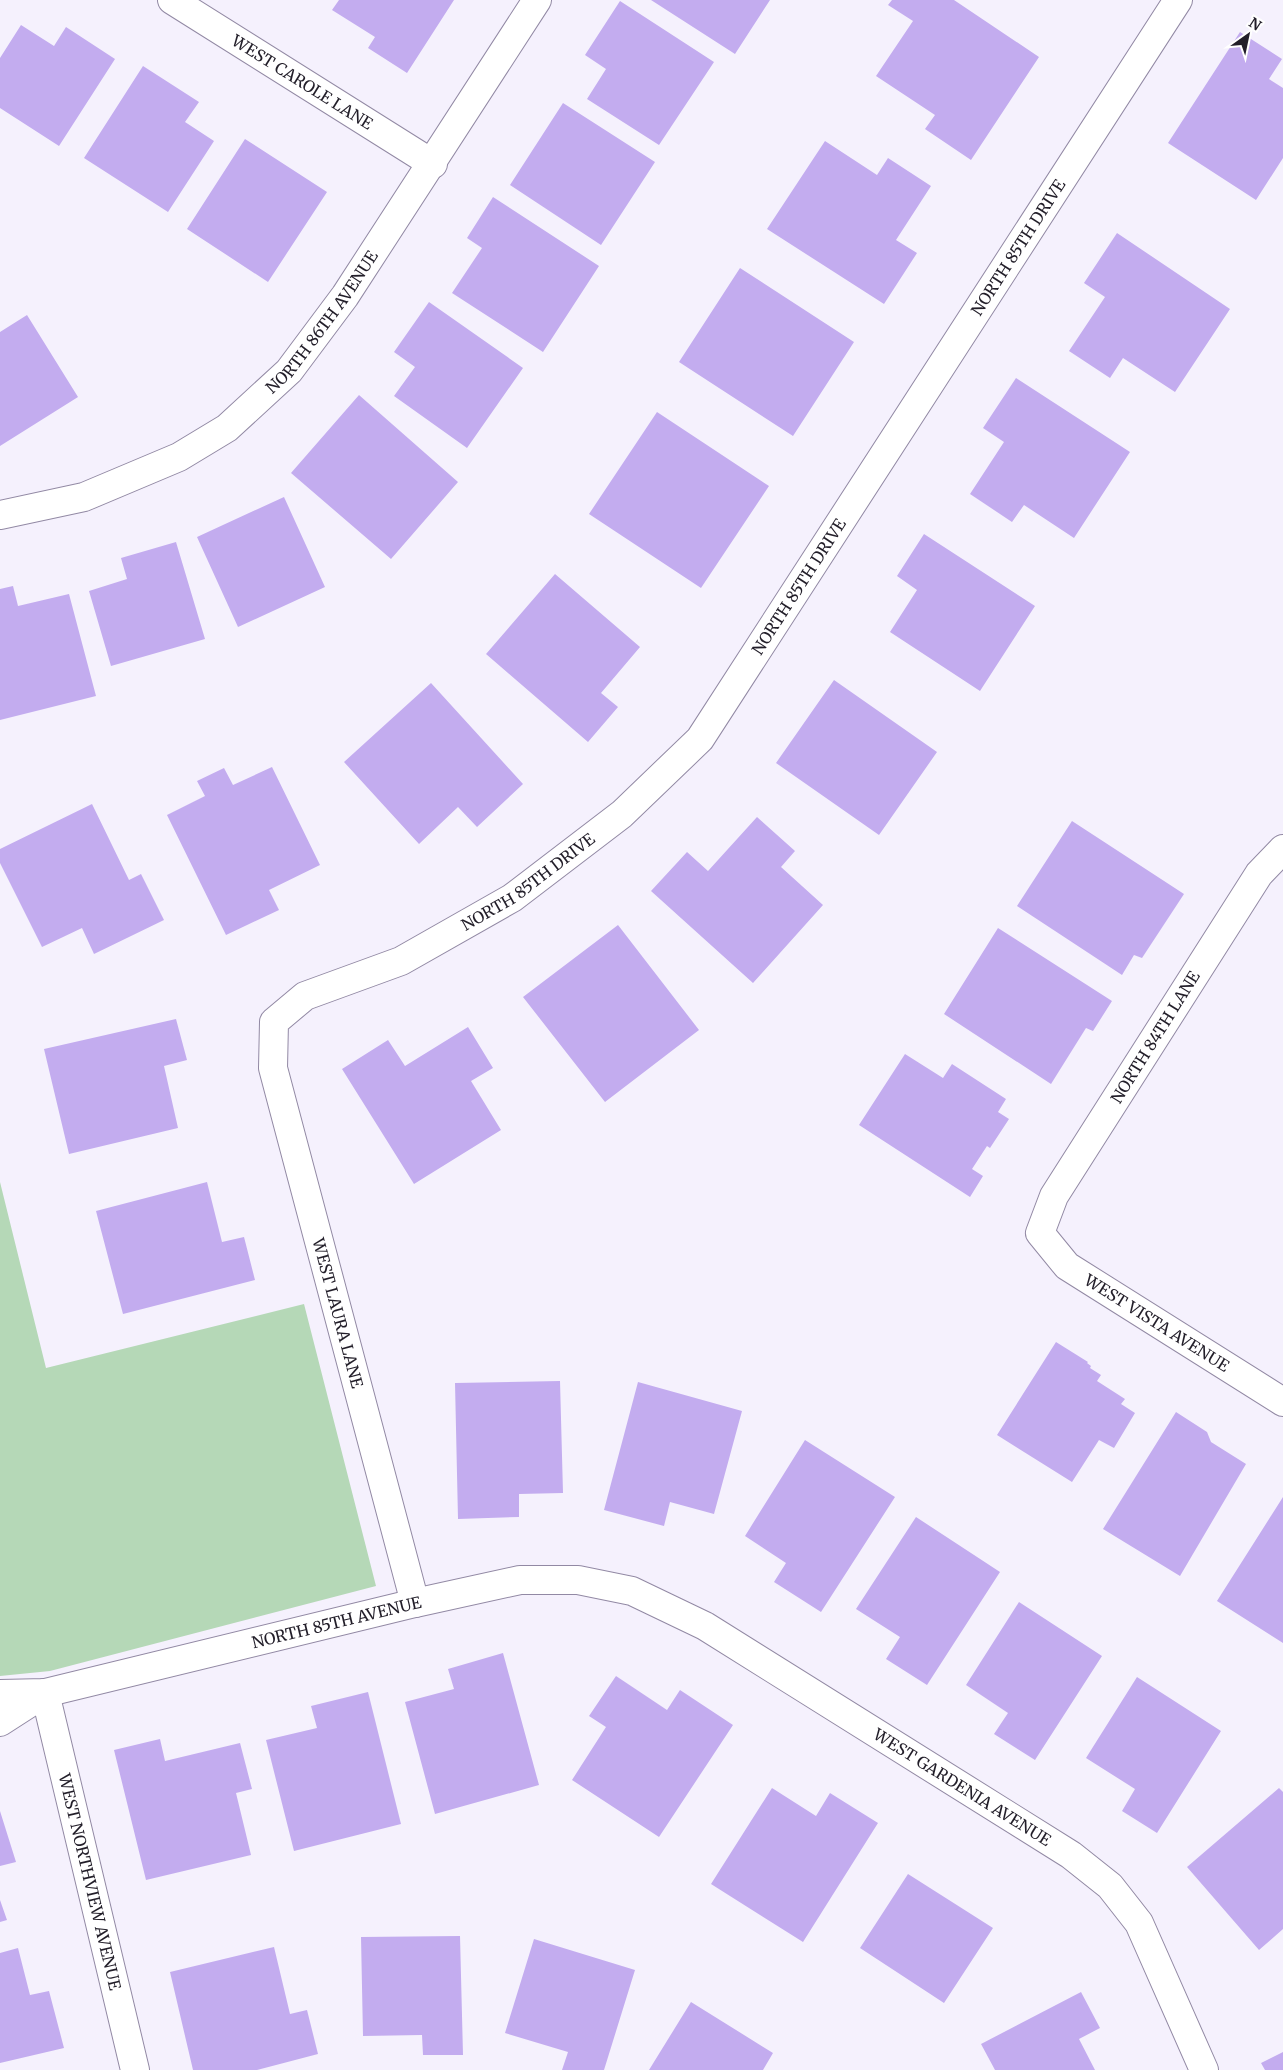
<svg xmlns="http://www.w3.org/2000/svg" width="1283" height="2070" viewBox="0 0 1283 2070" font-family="Merriweather,serif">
<rect width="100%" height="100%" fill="#f5f1fd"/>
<path fill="#b5d8b7" d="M0,1182L46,1368L304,1304L376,1586L50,1671L0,1676Z"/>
<path fill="#c3acef" d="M339,0H454L407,73L368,48L375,37L332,10Z
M651,0H770L735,54Z
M892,0H954L1039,57L971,160L925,129L935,115L876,76L913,21L888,5Z
M620,1L714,62L659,145L587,99L606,69L585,55Z
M21,25L54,46L66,27L115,59L59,146L0,108V58Z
M1240,32L1282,59L1269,79L1283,88V158L1256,200L1168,143Z
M143,66L199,102L185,122L214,141L168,212L84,158Z
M563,103L655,162L601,245L510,185Z
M245,139L327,192L268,282L187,229Z
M825,141L877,175L888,158L931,186L896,240L917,253L884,304L767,229Z
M493,197L599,266L543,352L452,293L482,248L467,238Z
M1117,233L1230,309L1175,392L1123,358L1110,378L1069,351L1105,297L1084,283Z
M740,268L854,342L793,436L679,362Z
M429,302L523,368L467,448L394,396L415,367L394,352Z
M27,315L78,397L0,446V332Z
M1016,378L1130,452L1074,538L1024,505L1012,522L970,494L1004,442L983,428Z
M359,395L458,482L391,559L291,473Z
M657,412L769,486L701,588L589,514Z
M284,497L325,587L238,627L197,537Z
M924,534L1035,606L980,691L890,632L917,590L897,576Z
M176,542L205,639L111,666L89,591L127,579L121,558Z
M555,574L640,647L601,693L618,707L588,742L486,654Z
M13,586L18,606L69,594L96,696L0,720V589Z
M834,680L937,752L879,835L776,763Z
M431,683L523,784L477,827L458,807L419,844L344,762Z
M272,767L320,865L269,890L279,910L226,935L167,815L205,796L197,781L224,768L233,785Z
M92,804L129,880L141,874L164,920L94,954L82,928L42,947L0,863V849Z
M757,817L795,851L781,867L823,905L753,983L651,891L687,852L708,871Z
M1072,821L1184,894L1142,958L1134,955L1122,975L1017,906Z
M618,925L699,1030L605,1102L523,997Z
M998,928L1112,1001L1093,1031L1086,1028L1051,1084L944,1014Z
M176,1019L187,1060L164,1066L178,1128L69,1154L44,1049Z
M468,1027L493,1068L471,1081L501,1130L414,1184L342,1069L388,1040L405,1066Z
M905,1054L943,1078L952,1064L1006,1099L998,1112L1009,1119L990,1148L987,1146L972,1169L983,1176L970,1197L859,1125Z
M207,1182L222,1242L244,1237L255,1280L123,1314L96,1211Z
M1056,1342L1088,1362L1087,1363L1091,1366L1090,1368L1101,1375L1097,1381L1125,1399L1121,1404L1135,1413L1114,1448L1099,1440L1072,1482L997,1435Z
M560,1381L563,1493L519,1494V1517L458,1519L455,1383Z
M638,1382L742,1411L714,1514L670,1502L664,1526L604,1510Z
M1176,1412L1207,1432L1211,1442L1246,1464L1180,1576L1103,1529Z
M805,1440L895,1497L821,1612L774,1582L786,1563L745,1536Z
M1283,1497V1643L1217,1601Z
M916,1517L1000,1572L927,1685L886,1659L900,1637L856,1609Z
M1019,1602L1102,1656L1035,1760L994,1734L1008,1713L966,1685Z
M503,1653L539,1785L435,1814L405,1702L454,1689L448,1669Z
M616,1676L667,1710L680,1690L733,1725L659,1837L572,1780L606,1727L589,1716Z
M1137,1677L1221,1731L1157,1833L1122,1811L1135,1789L1086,1758Z
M368,1692L401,1824L294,1851L266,1740L317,1728L311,1706Z
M160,1739L165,1761L240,1743L252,1789L236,1793L251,1855L146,1880L114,1750Z
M772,1788L816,1816L830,1793L878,1823L803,1942L711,1884Z
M1279,1788L1283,1792V1929L1259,1950L1187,1867Z
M0,1811L16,1862L0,1866Z
M908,1874L993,1928L944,2003L860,1948Z
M0,1900L7,1920L0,1922Z
M460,1936L463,2055H423L422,2035L363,2036L361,1937Z
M534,1939L635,1970L604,2070H562L568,2052L505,2033Z
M274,1947L290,2014L307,2010L318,2054L257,2070H193L170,1972Z
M18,1948L30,1995L49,1991L64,2048L0,2063V1953Z
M1081,1992L1100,2028L1079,2039L1095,2070H995L981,2044Z
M691,2002L773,2053L763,2070H649Z
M1283,2052V2070H1265L1261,2063Z"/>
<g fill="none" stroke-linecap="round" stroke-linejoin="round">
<defs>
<g id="street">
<path id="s1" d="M172,0L433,164"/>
<path id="s2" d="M0,515L84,497L179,457L227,428L289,371L345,296L537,0"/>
<path id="s3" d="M1283,849L1259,874L1054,1196L1040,1233L1067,1266L1283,1402"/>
<path id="s4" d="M415,1603L273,1068L274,1022L305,996L401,961L512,898L622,814L700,739L1178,0"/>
<path id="s5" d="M45,1693L135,2070"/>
<path id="s6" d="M0,1694L45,1693L415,1603L520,1580H578L632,1591L705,1626L1071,1855L1110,1886L1139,1923L1204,2070"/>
<path d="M0,1722L45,1693"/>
</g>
</defs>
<use href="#street" stroke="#9289a4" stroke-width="30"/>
<use href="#street" stroke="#fff" stroke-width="28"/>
</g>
<g text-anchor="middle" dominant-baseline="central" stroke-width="4" stroke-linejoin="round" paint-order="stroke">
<g font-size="16" fill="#221e29" stroke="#fff">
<text stroke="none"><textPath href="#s1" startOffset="154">WEST CAROLE LANE</textPath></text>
<text stroke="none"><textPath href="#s4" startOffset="1702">NORTH 85TH DRIVE</textPath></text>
<text stroke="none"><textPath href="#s2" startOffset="388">NORTH 86TH AVENUE</textPath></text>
<text stroke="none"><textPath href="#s4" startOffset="1298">NORTH 85TH DRIVE</textPath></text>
<text stroke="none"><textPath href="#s4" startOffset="892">NORTH 85TH DRIVE</textPath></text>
<text transform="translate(1155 1037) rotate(-58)">NORTH 84TH LANE</text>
<text transform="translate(338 1313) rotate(75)">WEST LAURA LANE</text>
<text stroke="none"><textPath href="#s3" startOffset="605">WEST VISTA AVENUE</textPath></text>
<text stroke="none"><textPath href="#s6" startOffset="345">NORTH 85TH AVENUE</textPath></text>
<text stroke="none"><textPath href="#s6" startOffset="1031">WEST GARDENIA AVENUE</textPath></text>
<text stroke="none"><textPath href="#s5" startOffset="194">WEST NORTHVIEW AVENUE</textPath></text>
</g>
</g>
<g transform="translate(1248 35) rotate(33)" stroke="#ffffff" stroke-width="4" paint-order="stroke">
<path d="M0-4L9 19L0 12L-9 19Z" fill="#221e29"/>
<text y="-8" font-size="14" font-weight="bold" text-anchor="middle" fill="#221e29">N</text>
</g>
</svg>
